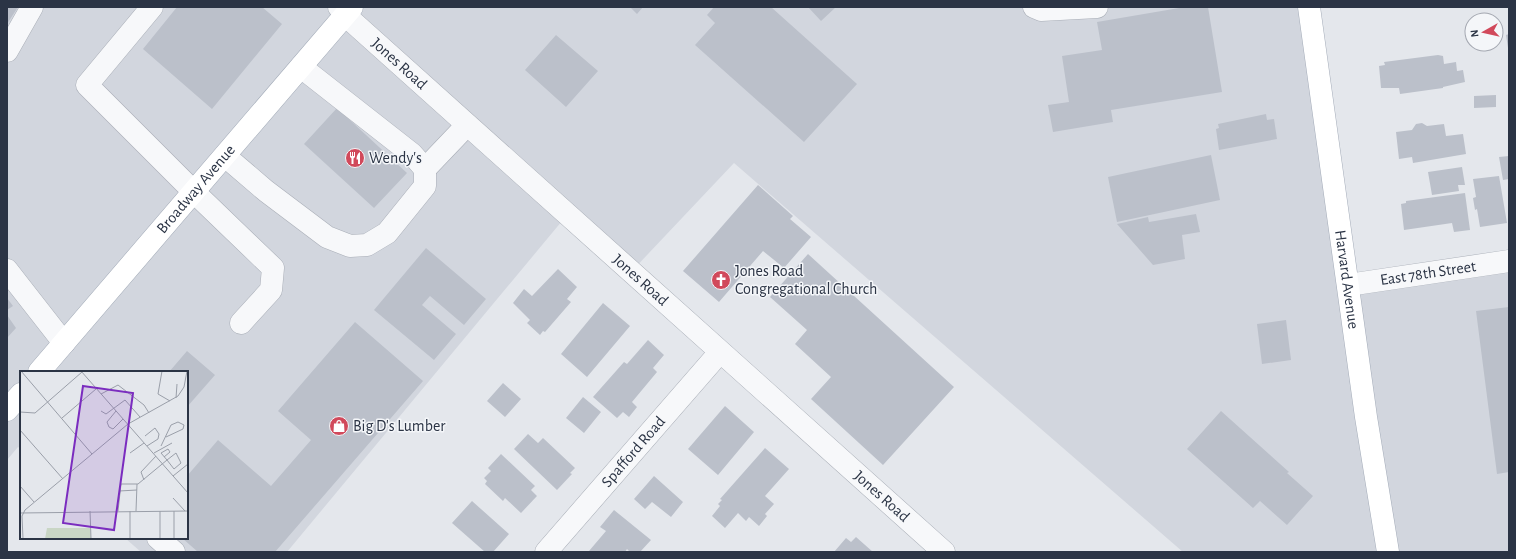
<svg xmlns="http://www.w3.org/2000/svg" width="1516" height="559" viewBox="0 0 1516 559" font-family="'Alegreya Sans',sans-serif">
<rect width="100%" height="100%" fill="#e4e7ec"/>
<path fill="#d2d6de" d="M7,7H1309L1348,285L1509,261V552H1183L734,163L631,272L567,215L287,552H141L125,538H187V372H21V449L18,447L7,460Z"/>
<path fill="#bbc0ca" d="M7,7H18L7,24Z
M177,7H262L282,24L212,109L143,49Z
M630,7H643L637,14Z
M714,7H771L857,84L804,142L695,45L715,23L707,15Z
M808,7H836L821,21Z
M1185,7H1208L1222,92L1111,110L1113,122L1053,132L1048,105L1069,102L1062,56L1102,50L1097,22Z
M1509,34V48H1508L1506,35Z
M556,35L598,71L566,107L525,70Z
M1438,55L1443,56L1444,64L1456,62L1457,71L1463,70L1465,82L1443,87V88L1400,94L1399,88H1381L1379,66L1385,65L1384,62Z
M1496,95V107L1474,108V96Z
M337,108L407,173L374,208L304,144Z
M1266,114L1267,120L1274,119L1277,139L1219,150L1216,129L1219,128L1218,124Z
M1422,123L1427,126L1444,124L1446,136L1463,134L1466,154L1413,163L1412,157L1399,159L1396,132L1412,130L1416,124Z
M1211,155L1220,200L1117,222L1108,177Z
M1509,156V179L1503,180L1499,157Z
M1462,167L1465,185H1458L1459,191L1432,195L1428,172Z
M1499,176L1507,223L1480,227L1477,209L1475,210L1473,198L1476,197L1473,179Z
M758,185L793,216L790,219L811,237L784,268L763,251L719,302L683,271Z
M1465,193L1470,230L1454,232L1452,223L1404,230L1401,204L1406,203V201Z
M1196,214L1200,232L1182,235L1185,259L1153,265L1117,224L1148,217L1149,222Z
M426,248L486,299L464,325L430,296L422,305L456,334L434,360L374,310Z
M808,254L954,387L883,465L811,399L831,377L795,344L807,330L770,297Z
M558,269L577,287L567,299L571,302L545,332L543,331L540,335L527,323L530,320L513,303L524,289L532,296Z
M7,298L13,306L7,310Z
M603,303L630,326L587,377L561,354Z
M1509,307V472L1497,474L1476,311Z
M7,315L16,328L7,338Z
M1286,320L1291,360L1262,364L1257,324Z
M355,322L423,381L275,552H198L182,538H187V476L218,440L271,486L311,440L278,411Z
M648,340L664,355L653,368L657,372L632,402L637,407L629,417L623,412L617,418L593,397L624,362L627,364Z
M187,351L215,375L187,407V372H169Z
M503,383L521,399L505,417L487,401Z
M583,397L601,412L584,433L566,418Z
M725,406L754,432L718,475L688,449Z
M1221,411L1289,472L1287,473L1313,496L1287,525L1260,501L1253,508L1187,449Z
M528,434L538,443L543,438L575,468L570,473L572,474L557,490L514,449Z
M765,448L789,469L765,496L774,504L765,514L767,516L759,526L749,517L746,521L738,513L725,528L712,516L720,506L718,504L722,500L720,499Z
M501,454L535,486L531,490L537,496L521,513L505,498L503,501L485,484L487,481L484,478L491,471L488,468Z
M654,476L683,502L671,517L652,502L645,509L634,499Z
M472,501L509,534L493,552H485L452,523Z
M614,510L651,540L640,552H630L627,549L625,552L589,551L606,531L600,527Z
M856,537L873,552H834L846,538L851,542Z"/>
<g fill="none" stroke-linecap="round" stroke-linejoin="round">
<defs>
<g id="minor">
<path d="M152,7L87,85L194,192L273,268L271,290L241,323"/>
<path id="s1" d="M339,7L345,15L944,552"/>
<path d="M1034,7L1041,10L1097,7"/>
<path d="M7,51L32,7"/>
<path d="M225,156L266,191L327,237L350,246L367,245L387,233L425,186V169L412,154L301,67"/>
<path d="M425,169L467,125"/>
<path d="M7,270L64,343"/>
<path id="s2" d="M1348,285L1509,261"/>
<path d="M158,538L174,552"/>
<path id="s3" d="M546,552L720,352"/>
</g>
<g id="major">
<path id="s4" d="M1309,7L1366,417L1388,552"/>
<path id="s5" d="M39,372L352,7"/>
<path d="M7,410L21,394"/>
</g>
</defs>
<use href="#minor" stroke="#a9aeb7" stroke-width="23"/>
<use href="#major" stroke="#a3abb8" stroke-width="23"/>
<use href="#minor" stroke="#f7f8fa" stroke-width="22"/>
<use href="#major" stroke="#fff" stroke-width="22"/>
</g>
<defs>
<symbol id="restaurant-disc" viewBox="-11 -11 22 22"><circle r="9.5" fill="#d1495b" stroke="#f4f6f9"/><path d="M-5-6h1v4h1v-4h1v4h1v-4h1v5L-1.5 .5V6h-2V.5L-5-1ZM5-6V6H3V1.5H1.5Q1.5-4 5-6Z" fill="#fff"/></symbol>
<symbol id="church-disc" viewBox="-11 -11 22 22"><circle r="9.5" fill="#d1495b" stroke="#f4f6f9"/><path d="M-1.2-6h2.4v3.5h3.3v2.4h-3.3V6h-2.4V-.1h-3.3v-2.4h3.3Z" fill="#fff"/></symbol>
<symbol id="shop-disc" viewBox="-11 -11 22 22"><circle r="9.5" fill="#d1495b" stroke="#f4f6f9"/><path d="M-5-2.5h2.3a2.7 3.5 0 0 1 5.4 0H5L5.5 6h-11ZM-1.5-2.5h3a1.5 2.3 0 0 0-3 0Z" fill="#fff"/></symbol>
</defs>
<g fill-rule="evenodd">
<use href="#restaurant-disc" x="344" y="147" width="22" height="22"/>
<use href="#church-disc" x="710" y="269" width="22" height="22"/>
<use href="#shop-disc" x="328" y="415" width="22" height="22"/>
</g>
<g text-anchor="middle" dominant-baseline="central" stroke-width="3" stroke-linejoin="round" paint-order="stroke">
<g font-size="16" fill="#2b3445" stroke="#f4f6f9">
<text stroke="none"><textPath href="#s1" startOffset="83">Jones Road</textPath></text>
<text stroke="none"><textPath href="#s5" startOffset="241">Broadway Avenue</textPath></text>
<text stroke="none"><textPath href="#s2" startOffset="81">East 78th Street</textPath></text>
<text stroke="none"><textPath href="#s1" startOffset="407">Jones Road</textPath></text>
<text stroke="none"><textPath href="#s4" startOffset="275">Harvard Avenue</textPath></text>
<text stroke="none"><textPath href="#s3" startOffset="133">Spafford Road</textPath></text>
<text stroke="none"><textPath href="#s1" startOffset="731">Jones Road</textPath></text>
</g>
<g font-size="16" fill="#2b3445" stroke="#f4f6f9" text-anchor="start">
<text x="369" y="158">Wendy's</text>
<text x="735" y="271">Jones Road<tspan x="735" dy="18">Congregational Church</tspan></text>
<text x="353" y="426">Big D's Lumber</text>
</g>
</g>
<g transform="translate(20 371)">
<rect width="168" height="168" fill="#e4e7ec"/>
<path d="M27,157H70L71,168H25Z" fill="#c9d6c5"/>
<path fill="none" stroke="#9a9fa9" stroke-width="1" d="M1,0L72,83M61,0L168,122M142,0L138,23L150,30M81,23L98,14L124,34L129,42M156,27L157,13M81,40L86,43L105,29L120,46M96,40L87,51L89,56L93,58L103,48M0,41L15,42L62,1M42,47L76,18M0,59L43,108M125,65L135,57L139,63L138,68L127,75M141,75L151,54L158,51L164,54L163,58L146,66M110,82L124,72M134,82L152,72M153,105L168,93M124,109L121,101L136,85M0,115L14,131M99,120L117,119M153,127L165,140M70,140L71,168M98,140L101,113H118L147,89L156,82L161,92L154,98L147,89L141,82L148,78L150,81L144,86M110,140V168M116,140L117,113M140,140V168M154,140V168M0,142L168,140M3,168L2,145L5,139L108,53L158,25L164,16L167,0"/>
<path fill="#7b2cbf" fill-opacity="0.15" stroke="#7b2cbf" stroke-width="2" d="M63,15L113,22L94,159L43,152Z"/>
<rect width="168" height="168" fill="none" stroke="#2b3445" stroke-width="2"/>
</g>
<rect width="1516" height="559" fill="none" stroke="#2b3445" stroke-width="16"/>
<g transform="translate(1484 32) rotate(262)"><circle r="19" fill="#f4f6f9" stroke="#a4a8b1"/>
<path d="M0-3L7 15L0 10L-7 15Z" fill="#d1495b"/>
<text y="-6" font-size="11" font-weight="bold" text-anchor="middle" fill="#2b3445">N</text>
</g>
</svg>
